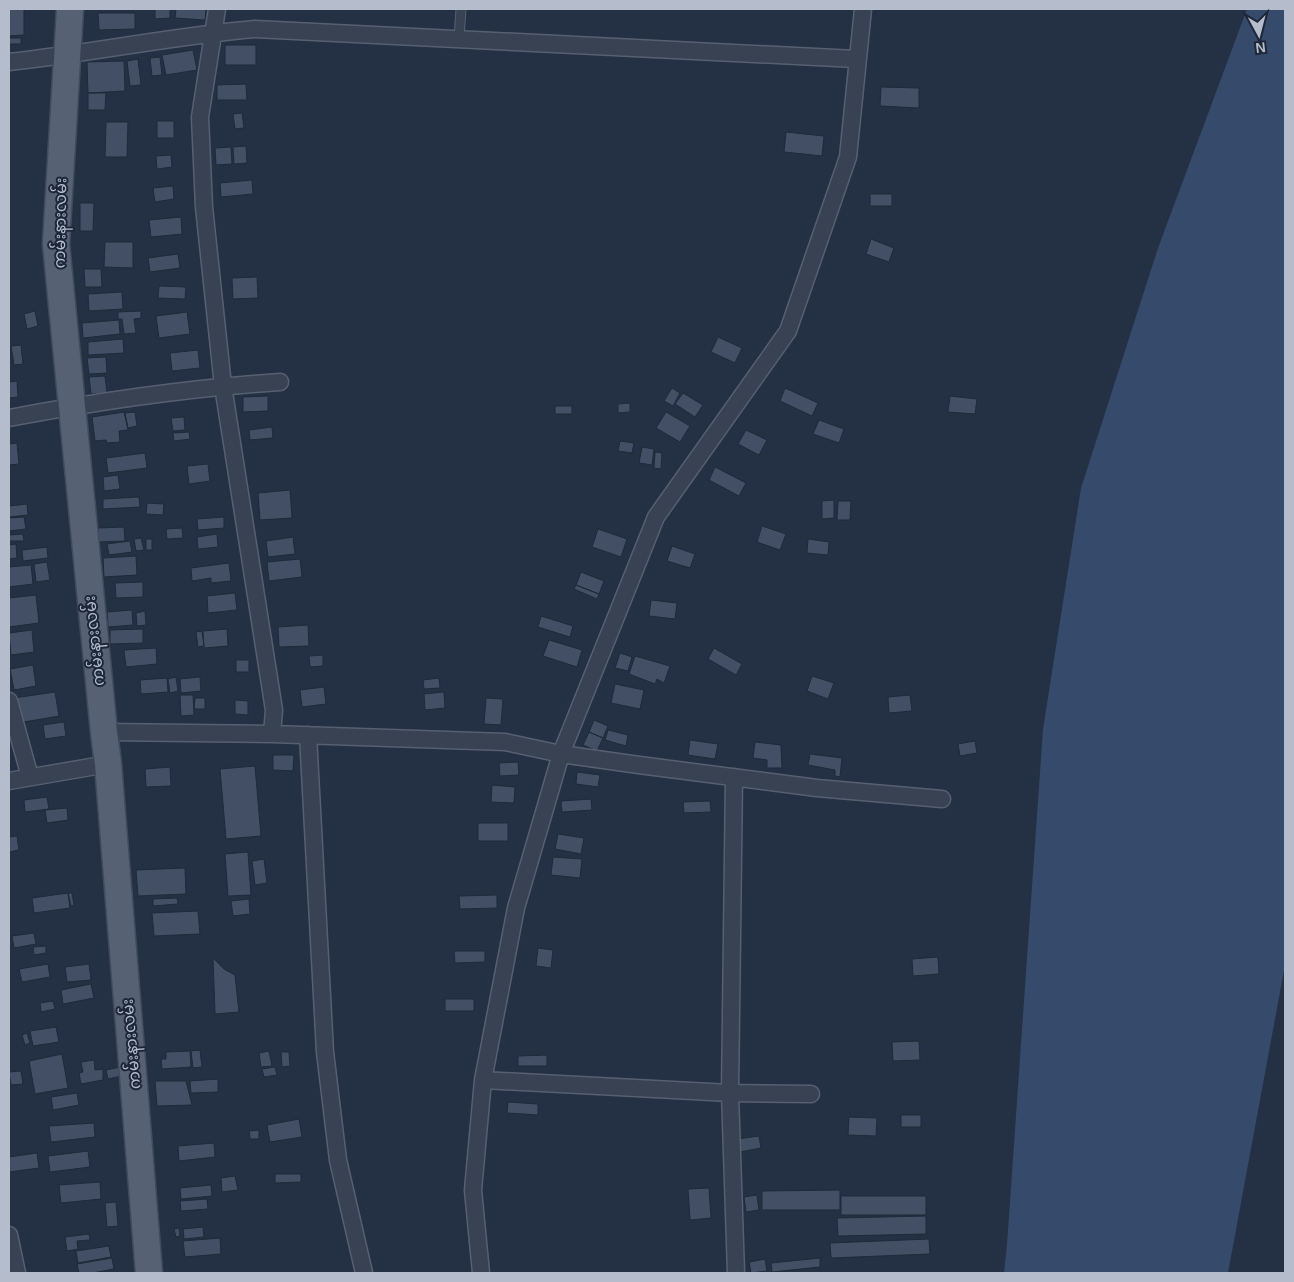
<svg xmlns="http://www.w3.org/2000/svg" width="1294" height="1282" viewBox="0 0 1294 1282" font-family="Helvetica,'Noto Sans Myanmar',sans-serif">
<rect width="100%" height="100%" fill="#243043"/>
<path fill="#364a6b" d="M1247,9H1285V965L1228,1273H1004L1007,1244L1043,729L1081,488L1158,248Z"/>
<path fill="#424f65" stroke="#1f293a" d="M9,9H24V35L9,36Z
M155,9H170V18L155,19Z
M176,9H206L205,20L175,18Z
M98,13H135V29L99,30Z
M9,38H21V44H9Z
M225,45H256V65H225Z
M193,50L197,70L166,75L162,55Z
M160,57L162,75L152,76L150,58Z
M138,59L141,85L130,86L127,61Z
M124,61L125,91L88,93L87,62Z
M246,84L247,100H217V85Z
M881,87L919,88V108L880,106Z
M88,93H106L105,110H88Z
M242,113L244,128L235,129L233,114Z
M157,121H174V138H157Z
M106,122H128L127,157H105Z
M786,132L824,136L822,156L784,152Z
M246,146L247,163L234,164L233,147Z
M231,147L232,164L216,165L215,148Z
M171,155L172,167L157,169L156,156Z
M252,180L253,194L221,197L220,183Z
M173,186L174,199L155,202L153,188Z
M870,194H892V206H870Z
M80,203H94L93,231H80Z
M181,217L182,234L151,237L149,220Z
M871,239L894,248L889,262L866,254Z
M105,242H133V268L104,267Z
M178,254L180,268L150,272L148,258Z
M84,269H101L102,287H85Z
M257,277L258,298L233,299L232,278Z
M159,286L186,287L185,299L158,298Z
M122,292L123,309L89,311L88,294Z
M35,311L38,326L27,329L24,314Z
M141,311V318L134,319L136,333L124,334L122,319H118V312Z
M187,312L190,334L159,338L156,316Z
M119,320L120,334L83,338L82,323Z
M718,337L742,348L735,363L711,352Z
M123,339L124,353L88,355V342Z
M21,345L23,364L14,365L11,346Z
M198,350L200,368L172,371L170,353Z
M106,357L107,373L89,374L87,358Z
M105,376L107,393L91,394L89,377Z
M17,381L18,397L9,398V382Z
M672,388L680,393L673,406L664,401Z
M785,388L818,403L812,416L780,401Z
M683,393L703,405L695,417L675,404Z
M268,396V411L243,412V397Z
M950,396L977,399L975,414L948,412Z
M630,403V412L618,413V404Z
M555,406H572V414H555Z
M124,412L128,430L119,431L120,442L107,443L106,440L95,441L92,417Z
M135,412L137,426L128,428L125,413Z
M666,412L690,426L680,442L656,428Z
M184,417L185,430L173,431L171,418Z
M819,420L844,429L839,443L813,434Z
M272,427L273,438L250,440L249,430Z
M746,430L767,440L759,455L738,444Z
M189,432L190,439L174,441L173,433Z
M620,441L634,443L632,453L618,451Z
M17,443L19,464L9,465V444Z
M642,447L654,449L652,465L639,463Z
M655,452L662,453L661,469L654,468Z
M145,453L147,468L108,473L106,458Z
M208,464L210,481L189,484L187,466Z
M715,467L746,483L739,496L709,480Z
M118,475L120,489L104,491L103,477Z
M290,490L292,518L260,520L258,493Z
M139,497L140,507L103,509V499Z
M834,500V518L822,519V501Z
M838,501H851L850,520H837Z
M147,503L164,504L163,515L146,514Z
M27,504L28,515L9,517V506Z
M24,517L26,529L9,531V518Z
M224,517V528L198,530L197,519Z
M762,526L786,534L780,550L757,542Z
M124,527L125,541L98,542V528Z
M182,528L183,538L167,539L166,529Z
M598,529L627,539L621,557L592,547Z
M23,534L24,541H9V535Z
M217,534L218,547L198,549L197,537Z
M293,537L295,554L268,557L266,541Z
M141,538L144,550L136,551L134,539Z
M146,539H152V550H146Z
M808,539L829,542L828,555L807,553Z
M130,541L132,552L109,555L107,544Z
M16,544L17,558L9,559V545Z
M672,546L695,554L690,568L667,561Z
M47,547L48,558L23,561L22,550Z
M136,556L137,575L104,577L103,558Z
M300,559L302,577L269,581L267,562Z
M47,562L50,580L36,582L34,564Z
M229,563L231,581L211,583V578L192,581L191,568Z
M31,565L33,584L9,587V567Z
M581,572L604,581L599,594L576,585Z
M143,582V597L116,598L115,583Z
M576,585L599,594L597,599L574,589Z
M235,593L237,610L208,613L207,596Z
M36,595L39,623L9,627V598Z
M651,600L677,603L675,619L649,616Z
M132,610L133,625L108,627L107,612Z
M145,611L146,625L137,626L136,613Z
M541,616L573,626L570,637L538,627Z
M308,625L309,646L279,647L278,627Z
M143,629V643L110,644V630Z
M227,629L228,646L204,648L203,631Z
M32,630L34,652L11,655L9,633Z
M202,631L204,646L198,647L196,632Z
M549,640L582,650L577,667L543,656Z
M156,648L157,664L126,667L124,650Z
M714,648L742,664L736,675L708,659Z
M620,653L632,657L628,671L615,668Z
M323,655V666L310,667L309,656Z
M635,656L670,666L664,683L657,679L655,684L629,674Z
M236,660H249V672H236Z
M33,665L36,686L14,690L10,669Z
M812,676L834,683L828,699L807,691Z
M176,677L178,691L170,693L168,679Z
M200,677L201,691L181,693L180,679Z
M167,678L168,692L141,694L140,680Z
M439,678L440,688L424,689L423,680Z
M615,684L644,690L640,709L611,703Z
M324,687L326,704L302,707L300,690Z
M55,692L59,716L18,723L14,698Z
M444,692L445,708L425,710L424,694Z
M180,695H193L194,715L181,716Z
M910,695L912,711L889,713L888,697Z
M195,698H205V709H194Z
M486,698L503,699L501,725L484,724Z
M235,700L248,701V715L235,714Z
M594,720L608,726L603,738L589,732Z
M64,722L66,736L45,739L43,725Z
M608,730L628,735L626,746L605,740Z
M589,732L603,738L597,751L583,745Z
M690,740L718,744L715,759L688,755Z
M975,741L977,753L960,756L958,744Z
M755,742L781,745L782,768H767V760L753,758Z
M810,754L842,758L840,777L835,776V770L808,765Z
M273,755H294L293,771L273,770Z
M518,762L519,775L500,776L499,763Z
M255,766L261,836L226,839L220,769Z
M170,767L171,786L146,787L145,769Z
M577,772L600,775L598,787L576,784Z
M492,785L515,787L514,803L491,802Z
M47,797L49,809L25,812L24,800Z
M591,799L592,810L562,812L561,801Z
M710,801L711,812L684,813L683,802Z
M67,808L68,820L47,823L45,810Z
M478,823H508V841H478Z
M558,834L584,838L581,854L555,849Z
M17,836L19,850L9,852V837Z
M248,852L251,895L228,896L225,854Z
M553,857L582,859L580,878L551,875Z
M264,859L267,883L255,885L252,861Z
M185,868L186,894L138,896L136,870Z
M68,893H72L74,905L71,906Z
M68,893L70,908L34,913L32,898Z
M497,895V908L460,909L459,896Z
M177,898L178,904L153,906V899Z
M249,899L250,914L233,916L231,901Z
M198,911L200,934L154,936L152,913Z
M34,933L36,944L14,948L12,936Z
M46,946V953L34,955L33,947Z
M538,948L553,950L551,968L536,966Z
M454,951H485V962L455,963Z
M938,957L939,974L913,976L912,959Z
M213,958L224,969L235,975L239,1012L215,1014Z
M48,964L50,977L22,982L19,969Z
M89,964L91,980L67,982L65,967Z
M91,984L94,998L63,1004L61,990Z
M445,999H474V1011H445Z
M53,1001L55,1009L41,1012L40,1003Z
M56,1027L59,1042L33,1046L30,1031Z
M27,1033L30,1043L25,1045L22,1035Z
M919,1041L920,1060L893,1061L892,1042Z
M200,1050L202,1067L193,1068L191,1051Z
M190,1051L191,1067L162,1069L161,1059H166V1052Z
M269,1051L272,1066L261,1067L259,1053Z
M281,1052H289L290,1066L282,1067Z
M62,1054L68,1088L35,1094L29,1061Z
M547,1055V1066H518V1056Z
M94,1060L95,1070L103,1069V1080L81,1084L79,1073L83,1072L81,1062Z
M125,1066L126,1075L108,1079L106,1070Z
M275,1067L277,1075L264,1077L262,1069Z
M21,1071L23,1084L11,1085L9,1072Z
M218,1079V1092L191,1093L190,1081Z
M155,1081H186L192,1105L157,1106Z
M77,1093L79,1105L53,1110L51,1097Z
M508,1102L538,1104V1115L507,1113Z
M901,1115H921V1127H901Z
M849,1117L877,1118L876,1136L848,1135Z
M299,1119L302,1137L270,1142L267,1125Z
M94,1123L95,1137L51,1142L49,1126Z
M259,1130V1139H250L249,1131Z
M759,1136L761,1148L740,1152L737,1139Z
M214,1143L215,1157L179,1161L178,1146Z
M88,1151L90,1167L50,1172L48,1156Z
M37,1153L39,1168L9,1172V1157Z
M275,1174H301V1182L275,1183Z
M235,1176L238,1190L222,1192L221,1178Z
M100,1182L101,1199L61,1203L59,1185Z
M211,1185L212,1196L181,1199L180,1188Z
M709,1188L711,1218L690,1220L688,1189Z
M840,1190V1210H762V1191Z
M757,1195L759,1210L746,1212L744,1197Z
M841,1196H926V1215H841Z
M207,1199L208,1209L181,1211L180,1201Z
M116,1202L118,1226L107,1227L105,1203Z
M926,1216V1234L838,1236L837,1218Z
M203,1227L204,1237L184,1239L183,1229Z
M179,1228L180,1236L176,1237L174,1229Z
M89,1234L90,1240L77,1241L78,1249L67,1251L65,1237Z
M220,1238L221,1254L185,1257L183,1241Z
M929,1239L930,1254L831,1258L830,1243Z
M109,1246L111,1257L78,1263L76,1251Z
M112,1258L114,1269L92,1273H79L77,1264Z
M820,1258V1267L772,1272L771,1263Z
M765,1259L767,1271L751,1273L749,1262Z"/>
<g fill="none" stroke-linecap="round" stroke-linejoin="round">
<defs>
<path id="lane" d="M459,38L461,9"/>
<path id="street" d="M217,9L200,117L204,207L223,386L274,710L272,734
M9,62C91,53 173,36 255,29L856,59
M9,418C99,401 189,388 280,382
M9,701L30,777
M104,732L272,734L505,742L561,754L639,765L817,788L942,799
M308,735L325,1052L338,1160L364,1273
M734,777L730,1093L736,1273
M9,781L108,764
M483,1080L730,1093L811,1094
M9,1235L17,1273
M481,1273L473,1190L483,1080L516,908L561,754L656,517L788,331L848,157L863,9"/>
<path id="primary" d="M70,9L56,244L104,732L108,764L149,1273"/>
</defs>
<use href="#lane" stroke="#566070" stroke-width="11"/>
<use href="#street" stroke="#566070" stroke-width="19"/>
<use href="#primary" stroke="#424b5c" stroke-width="29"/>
<use href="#lane" stroke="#384253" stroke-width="9"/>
<use href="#street" stroke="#384253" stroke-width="16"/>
<use href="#primary" stroke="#566173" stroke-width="26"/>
</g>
<g text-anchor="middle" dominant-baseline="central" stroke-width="4" stroke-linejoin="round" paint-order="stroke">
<g font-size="16" fill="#b5bdcd" stroke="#1d2738">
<text transform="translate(60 223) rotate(-89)">ကမ်းနားလမ်း</text>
<text transform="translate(94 641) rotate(-96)">ကမ်းနားလမ်း</text>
<text transform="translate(131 1044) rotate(-95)">ကမ်းနားလမ်း</text>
</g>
</g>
<rect width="1294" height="1282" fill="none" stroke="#b5bdcd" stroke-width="20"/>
<g transform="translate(1259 35) rotate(173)" stroke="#1d2738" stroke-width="4" paint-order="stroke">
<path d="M0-4L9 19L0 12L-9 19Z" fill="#b5bdcd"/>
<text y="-8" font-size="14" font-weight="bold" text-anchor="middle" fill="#b5bdcd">N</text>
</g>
</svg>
